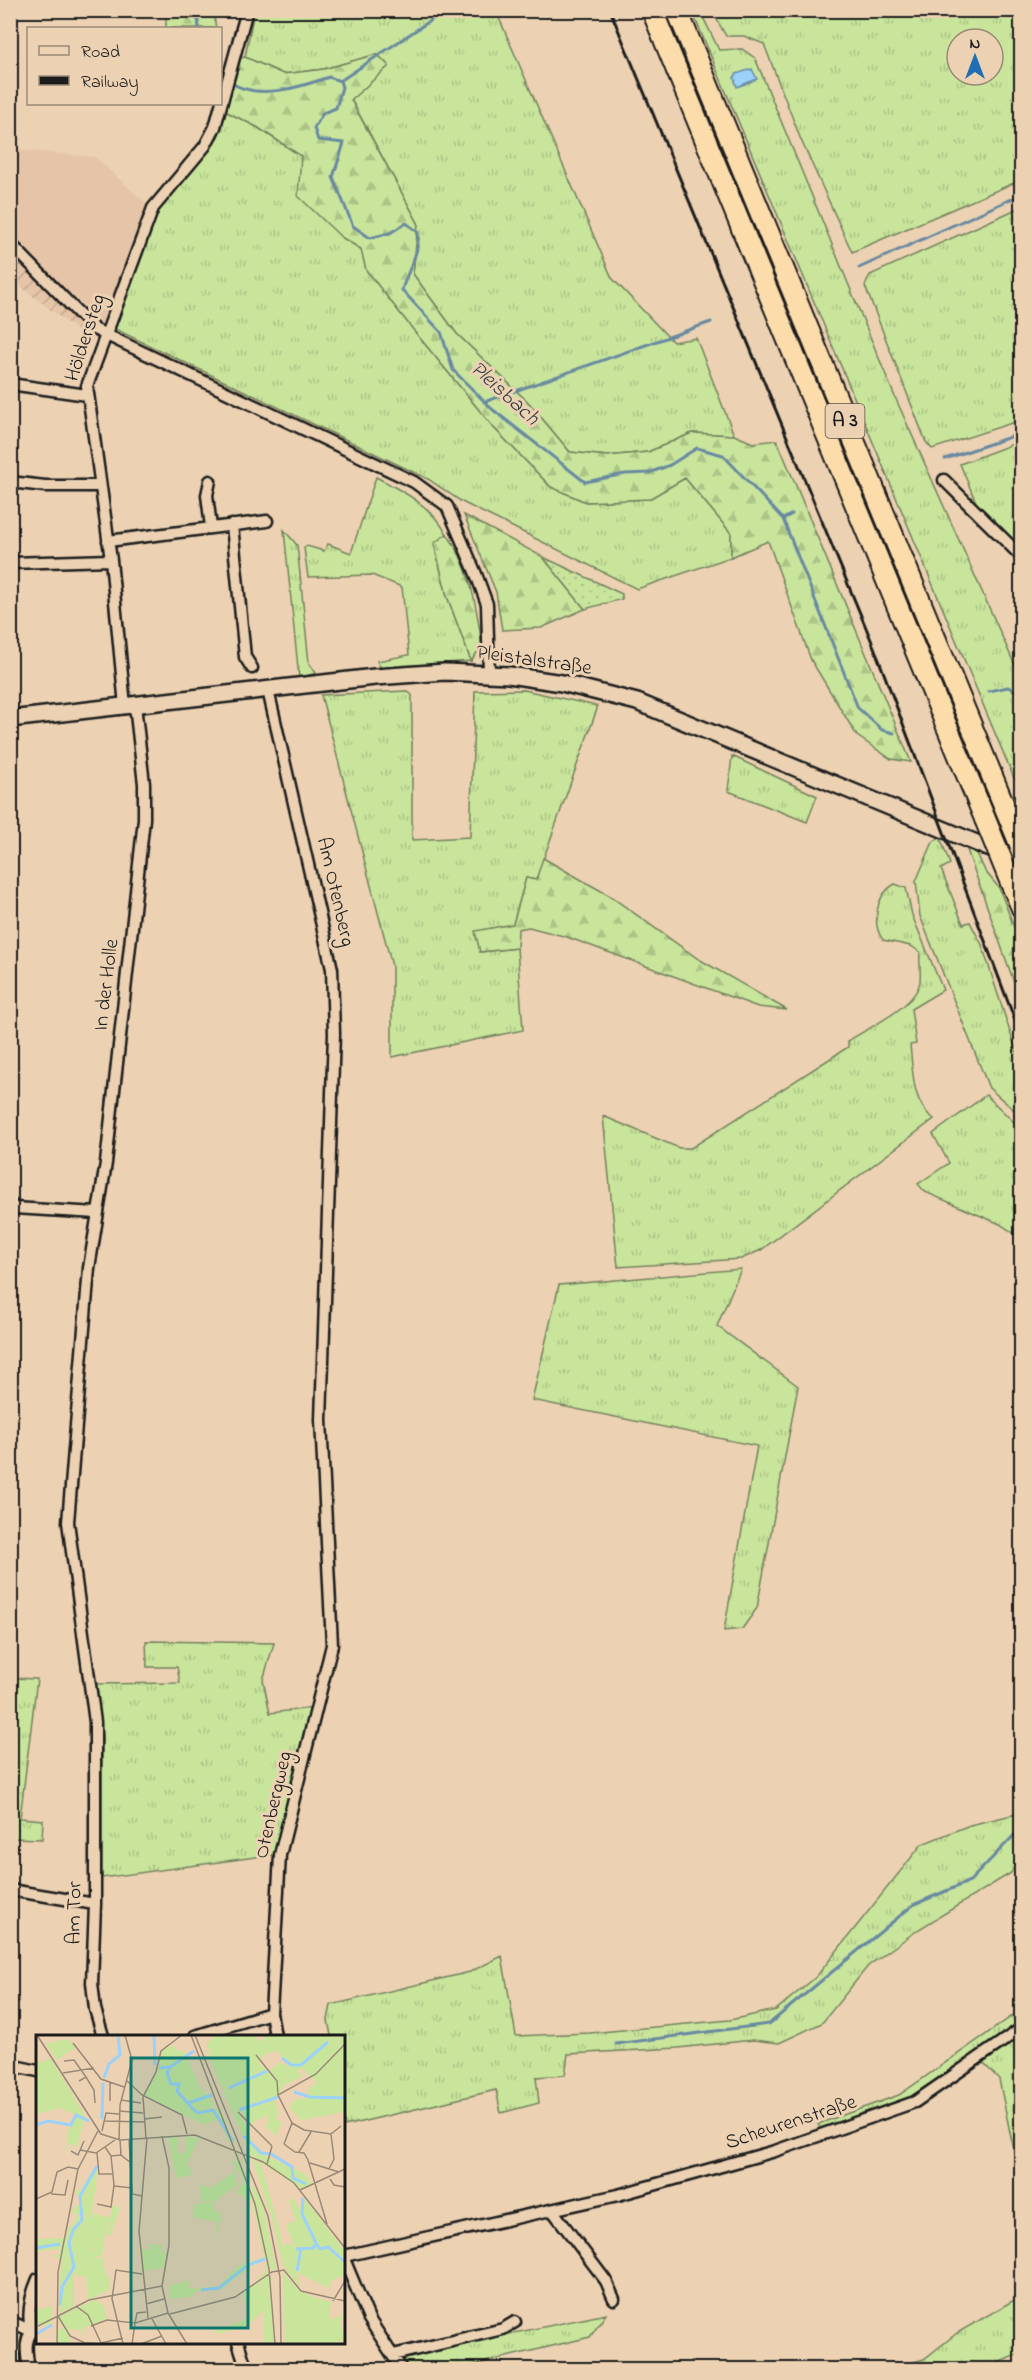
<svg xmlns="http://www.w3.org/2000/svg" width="1032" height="2380" viewBox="0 0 1032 2380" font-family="'Indie Flower',sans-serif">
<defs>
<pattern id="industrial-furrows" width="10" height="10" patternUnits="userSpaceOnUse" patternTransform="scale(1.5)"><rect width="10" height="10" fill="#e6c4a8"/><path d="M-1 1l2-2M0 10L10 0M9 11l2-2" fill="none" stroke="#c5a890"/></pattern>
<pattern id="grass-tufts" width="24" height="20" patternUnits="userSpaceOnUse" patternTransform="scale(1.5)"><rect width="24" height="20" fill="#c9e59c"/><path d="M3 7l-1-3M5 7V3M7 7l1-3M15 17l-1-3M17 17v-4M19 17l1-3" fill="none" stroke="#acc486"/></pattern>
<pattern id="forest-firs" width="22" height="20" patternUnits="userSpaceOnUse" patternTransform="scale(1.5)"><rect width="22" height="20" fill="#c9e59c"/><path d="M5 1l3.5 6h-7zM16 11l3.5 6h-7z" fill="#acc486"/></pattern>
<pattern id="park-dots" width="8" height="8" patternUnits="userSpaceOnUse" patternTransform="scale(1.5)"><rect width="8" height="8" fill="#c9e59c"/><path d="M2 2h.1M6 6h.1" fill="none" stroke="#acc486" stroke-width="1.8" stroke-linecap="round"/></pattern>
<pattern id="water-ripples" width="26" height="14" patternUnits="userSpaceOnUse" patternTransform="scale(1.5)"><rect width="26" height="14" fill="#9cd1fa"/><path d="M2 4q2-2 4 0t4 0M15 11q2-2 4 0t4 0" fill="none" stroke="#86b3d6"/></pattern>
</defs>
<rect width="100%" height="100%" fill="#ecd2b3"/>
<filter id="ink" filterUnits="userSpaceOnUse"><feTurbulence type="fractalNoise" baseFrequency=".0167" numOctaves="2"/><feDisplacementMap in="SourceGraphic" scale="12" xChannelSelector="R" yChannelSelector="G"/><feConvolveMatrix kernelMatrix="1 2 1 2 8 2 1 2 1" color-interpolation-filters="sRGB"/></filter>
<g filter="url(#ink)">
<path fill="#e6c4a8" d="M10,149L95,157L149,206L104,325L11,238Z"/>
<path fill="url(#industrial-furrows)" d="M10,249L89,329L83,335L11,279Z"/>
<path fill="url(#grass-tufts)" stroke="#72805c" stroke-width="1.5" fill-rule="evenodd" d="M254,11H496L612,278L673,342L696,338L734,435L692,433L648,452L607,456L570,452L529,403L457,334L413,274L418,223L351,99L389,66L377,54L324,69L283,74L245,57Z
M692,11H700L719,50L742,49L755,58L895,397L1021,679V795Z
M712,11H1021V180L852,252L801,140L764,44L744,36H726ZM957,39H993V75H957Z
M225,111L257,127L301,156L341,237L361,249L366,270L419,337L494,428L551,487L586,502L649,499L685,478L731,533V557L637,589L462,502L428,479L115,329L119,312L154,217L218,137Z
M1021,207V420L932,449L926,442L865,286L870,275Z
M1021,441V553L976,502L960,464Z
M376,477C406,493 430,505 447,534L434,544L447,596L471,661L381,668L377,661L409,655L402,587L372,575L308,577L304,548L307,546L324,551L328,544L351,553Z
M284,530L297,545L309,663L316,673L299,678Z
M524,690L597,706V709L536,880L526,878L513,924L481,952L517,948L523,1030L392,1057V966L321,695L407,691L412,695V840L470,837L475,691Z
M732,756L817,796L807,822L728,791Z
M940,837L950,864L941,869L963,924L970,922L982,945L1021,1066V1116L989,1088L920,916L916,881L933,842Z
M895,884L906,888L912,915L943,990L911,1009L916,1044L910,1045C913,1069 911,1103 934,1119L761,1250L741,1259L618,1267L603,1116L679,1148H691L848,1047V1041C868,1028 917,1006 920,981C921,971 919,961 920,952L911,946L883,940C871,924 876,894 895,884Z
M986,1095L1021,1129V1238L1000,1224L925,1192L918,1184L949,1163L933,1134Z
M741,1269L717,1326L798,1386L757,1608L742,1629L724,1631L757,1446L532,1400L559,1285Z
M146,1641L274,1643L263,1680L270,1713L313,1708L277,1854L102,1878V1736L94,1684L180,1683L177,1667H147Z
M10,1678L37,1679L20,1818L43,1820L42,1839L11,1838Z
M1021,1813V1856L1011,1873L919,1929L868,1966L822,2023L779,2043L753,2040L678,2048L568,2054L565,2075L536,2077L539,2103L501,2113L496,2090L344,2126V2036H331L328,2020L331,2005L470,1972L502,1956L516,2036L590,2033L730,2020L776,2010L816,1977L922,1844L970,1825Z
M1021,2010V2024L911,2096L820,2128L818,2124L899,2095Z
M1021,2036V2186L999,2079L982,2062Z
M1021,2296V2353L984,2369H887L924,2359L957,2333Z
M606,2314L590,2337L456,2369H407L399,2357Z"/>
<path fill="url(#forest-firs)" stroke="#72805c" stroke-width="1.5" d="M166,11H213L216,28H166Z
M377,54L389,66L351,100L418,223L413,274L457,334L529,403L570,452L607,456L648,452L692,433L734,435L753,443L777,440L911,762L891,759L857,736L811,660L768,541L731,557V533L685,478L649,499L586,502L551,487L494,428L419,337L366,270L361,249L341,237L298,196L301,156L257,127L225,111L240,58L245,57L283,74L324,69Z
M464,515L543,557L585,609L541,628L502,630L496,592Z
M447,534C470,565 477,608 482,646L471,661L447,596L434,543Z
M966,847L976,851L985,871L999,888L1021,945V1002Z
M543,858L610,896L697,958L787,1010L758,1007L567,937L529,927L518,929L517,948L480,952L475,931L513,924L526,878L536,880Z"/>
<path fill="url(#park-dots)" stroke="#72805c" stroke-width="1.5" d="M543,557L622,594V599L585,609Z"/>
<path fill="url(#water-ripples)" stroke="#6989a1" stroke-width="1.5" d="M752,69L757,79L737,87L734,78L736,74Z"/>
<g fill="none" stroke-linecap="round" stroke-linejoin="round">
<path stroke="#6989a1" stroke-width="3" d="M197,10L199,28
M340,81L446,10
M230,82C257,101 301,87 329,77L340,81L342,87L336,108L323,113L314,128L318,140L344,143L333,177L353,226L370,238L390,233L406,223L418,232C421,251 407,271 402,290L441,332L453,370L492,409L585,482L625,474L649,473L670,465L697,448L723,455L783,519L858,708L882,730L894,733
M859,268L1022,194
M484,402L711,322
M945,459L1022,433
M783,519L792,514
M989,691L1008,687L1022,694
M616,2044L769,2024L913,1905L970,1881L1022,1827"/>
<defs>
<path id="street" d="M10,243L94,329L414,482L447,506L476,574L487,604L489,673
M10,384L87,395
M944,480L1022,557
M210,481L207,495L211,527
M10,482L45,486H100
M232,525L245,657L252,668
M108,541L267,521
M10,563L111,560
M268,690L332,969L334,1034L321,1420L332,1645L280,1855L271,2013L275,2036
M125,706L111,560L87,386L153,208L205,146L215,127L247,10
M10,1203L14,1208L97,1213
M10,1890L95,1904
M103,2036L95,2009L92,1983L95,1904V1722L68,1522L89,1268L106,1163L144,819V784L135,705
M195,2036L271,2013
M10,2065L38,2071
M553,2211L606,2281L614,2299
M344,2256L618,2195L775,2151L915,2102L1022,2028
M344,2259L369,2319L402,2370
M10,2321L31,2331
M31,2331C27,2313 31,2295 38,2279
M238,2342L247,2370
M393,2355L503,2329L515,2322
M29,2370C27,2354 22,2337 37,2327"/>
<path id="secondary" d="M10,719L375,677L445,672L509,675L562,683L637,702L1022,862"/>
<path id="highway" d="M652,10L985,819
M677,10L1022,849
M1011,883L1022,908"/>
</defs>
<use href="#street" stroke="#1c1c1c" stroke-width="15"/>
<use href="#secondary" stroke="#1c1c1c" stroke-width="20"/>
<use href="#highway" stroke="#1c1c1c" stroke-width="24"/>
<use href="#street" stroke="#ecd2b3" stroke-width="10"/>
<use href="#secondary" stroke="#ecd2b3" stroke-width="15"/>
<use href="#highway" stroke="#fddcac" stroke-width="20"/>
<path stroke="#1c1c1c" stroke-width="3" d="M610,10L874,647L1022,1039"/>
<defs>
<path id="highway-bridge" d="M985,819L1011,883"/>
</defs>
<use href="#highway-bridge" stroke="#1c1c1c" stroke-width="24" stroke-linecap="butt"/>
<use href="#highway-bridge" stroke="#fddcac" stroke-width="20"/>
</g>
</g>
<g text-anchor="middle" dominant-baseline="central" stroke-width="6" stroke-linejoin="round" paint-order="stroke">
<rect fill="#ecd2b3" stroke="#5a5349" stroke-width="1.5" x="825.5" y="404" width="39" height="34" rx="4.5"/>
<g font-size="20" font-weight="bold" fill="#1c1c1c">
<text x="845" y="421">A 3</text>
</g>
<g font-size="21" fill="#1c1c1c" stroke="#ecd2b3">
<text transform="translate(86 338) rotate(-72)">Höldersteg</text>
<text transform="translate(534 661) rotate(8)">Pleistalstraße</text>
<text transform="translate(335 892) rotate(77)">Am Otenberg</text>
<text transform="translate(107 985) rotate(-83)">In der Holle</text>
<text transform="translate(274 1805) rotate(-77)">Otenbergweg</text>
<text transform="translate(75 1913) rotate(-89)">Am Tor</text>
<text transform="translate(791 2123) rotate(-18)">Scheurenstraße</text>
</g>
<g font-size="22" font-style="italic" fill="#364048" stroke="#ecd2b3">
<text transform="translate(504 394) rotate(42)">Pleisbach</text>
</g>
</g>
<g transform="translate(36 2035)">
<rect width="309" height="309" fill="#ecd2b3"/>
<path d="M180,0H218L224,7L231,0H293L307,12L297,22L309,33V56L292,60L293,80L265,85L253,72L259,65L275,62L271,56L281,47L264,32L261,36L267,41L248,50L241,61L201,74L194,54L232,37L244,27L249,31L253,27L241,14L235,19L232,16L222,27L230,35L192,52L170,9ZM136,10L141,16H148L165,55L174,61L179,72L160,74L142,54L135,34L138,29L123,30L126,16ZM169,13L181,30L218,110L224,118L269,139L276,149L265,154L215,121ZM121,36L130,41L158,78L173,77L178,86L168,90L108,60ZM238,64L243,79L239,83L246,87L240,101L227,89L232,90L231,80L214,89L204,76ZM149,101L163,103L150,131H154L155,140L140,143L132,102H142V118H149ZM202,118L222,181L233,238L219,246L229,237V225L221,227L184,255L160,256L156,262L134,264L133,251L152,245L154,254L183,251L200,232L228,222L216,166L200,157L208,147L203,135L199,138L201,150L179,166L165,167L164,150L174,153L198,137L200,131L195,126H200ZM216,124L225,129L245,201L249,232L251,224L258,225V235L261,229L260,223L250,220L252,212L264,219V229L266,215L280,213L291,214L309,228V240L296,245L292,253L260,237L265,253L249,234L253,232H247L237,186ZM58,133H62L55,185L58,178L74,183L76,171L84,172L75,200H72L73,185L68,205L53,202L58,222L67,224L69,238L74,243L73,255L52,265L50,241H40L38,237V271L24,278L27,252L35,238L40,235L35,211L50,181L47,162ZM257,163L280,205L279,211H258L250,189L260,186L253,165ZM268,163L309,216V225L295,212L282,210V204L266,180ZM179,167L177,174L186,180L178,208L181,187L156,182L159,169ZM28,203L24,221L22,224L17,220L23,219L24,214L0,216V204ZM112,209L126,210V217H131L127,233L107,236L106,214H116ZM26,217L36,223V233L26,247L22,275ZM247,236L259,252L274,261L295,267L293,285L308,280L304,286L309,305L291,309H249ZM233,240L238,309H228V261L227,276L212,290L182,299L177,297L213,283L207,257L223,247L227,261L224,246ZM61,264L62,269L67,268L71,284L48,293L49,301L45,295L32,294L35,309H22L21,295L28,293L20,282ZM16,271L15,289L0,291V275Z" fill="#c9e59c"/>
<path d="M293,0L309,2V33L297,22L307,11ZM15,24L51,84L48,85L41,112L32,108L29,124L32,96L40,80L24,73L0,79V28ZM138,29L135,35L147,61L160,74L184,73L199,110L193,106L183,85L178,86L173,77L158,78L129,41L121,36L123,30ZM309,56V76L293,80L292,60ZM58,133L47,162L50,167L48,184L35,211L39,230L45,231L35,238L28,249L24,278L26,247L36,233V223L26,217L32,195L42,180L37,177L35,184L37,173L46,168L39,155L44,156ZM215,149L225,161L240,234L235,236ZM266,161V180L282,204V210L293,211L309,228L291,214L280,213L266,215L267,223L258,234L257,224L249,225L247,232L245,214L250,208L260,212L279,210L263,179ZM53,202L68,205L66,222L58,221L57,213L50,210Z" fill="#c9e59c"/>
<path d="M232,0L259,3L248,18L261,29L275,24L284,11L292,6L281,20L288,27L281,38L271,30L261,36L228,4Z" fill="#c9e59c"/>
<path d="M30,4L41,11L21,25L10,9Z" fill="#c9e59c"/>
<path fill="none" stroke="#9cd1fa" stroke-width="3" d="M118,0L119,30M246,23L255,30H265L292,7M134,32L158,16M123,33L134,32L131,38L135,49H143L141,56L157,74L162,78L177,75L197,106M68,43L73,29L84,20L82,0M193,53L231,36M258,57L274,62L309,63M152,68L176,60M203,75L242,62M66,84L67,48M0,90L12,86L35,90L40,80L53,86M208,101L225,118L235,119L256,132L257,143L270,149M267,163L266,179L281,210L284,214L292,212L309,227M0,213L24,209M260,214L277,213L281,208M261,236L265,213M165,255L183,253L212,230L229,224M24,270L26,252L38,232L33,208L37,195L46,185L44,161L61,131M0,299L16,290"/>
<path fill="none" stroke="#998977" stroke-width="1.5" d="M1,0L65,99L84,105L159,100L227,127L258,148L309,213M155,0L219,169L233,234L239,309M159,0L232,181L244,242L245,309M37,8L65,44L88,52M220,20L241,46L242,60M28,26L38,25L50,42M27,38L58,33M90,45L106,60L146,80L151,99M43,46L50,42L58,55L59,68M74,47V66M85,65L105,68M83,76L107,78M202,77L236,111M108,84L126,82M69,86L108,87M256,88L268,95L295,99L305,91M66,96L70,78L83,79M126,101L133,133V210L126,251L132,278M110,103L107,62L120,37L125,16L146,0M111,103L103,196L112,283M83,105L84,70L96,25L89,0M84,105L85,120L95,128M93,105L96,159L106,161M248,109L256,88L242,60L280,39L309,9M248,109L259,117L268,118L272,125L291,189M69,112L75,121L85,120M44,115L60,118L79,105M35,116L42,120L48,106M263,117L275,97M61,118L63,139H76M274,128L303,137M231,129L236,111M293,134L298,124L295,99M294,144L298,150L309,152M78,151L96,153M264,155L309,134M15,159L29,160L32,145M0,164L16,157L21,137L32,132L42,134M61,169L75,172L78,150L75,121M297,266L309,246M110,269L128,264M40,271L52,280L65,308M132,278L151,309M134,279L199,262L236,237L248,235L265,256L309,266M22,281L53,265L126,251M115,282L130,309M2,291L22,281L34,301L49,308L67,309M55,291L71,285L99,288L101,278L110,277M65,308L87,303M21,309L22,237L42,134L62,96M87,309L76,264L80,235L106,239M96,309L99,288L132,278M105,309L126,301"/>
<path fill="#0f766e" fill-opacity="0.15" stroke="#0f766e" stroke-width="3" d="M95,23H212V293H95Z"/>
<rect width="309" height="309" fill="none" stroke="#1c1c1c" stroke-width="3"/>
</g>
<rect width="1032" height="2380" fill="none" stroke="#ecd2b3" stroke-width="36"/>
<rect x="18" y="18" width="996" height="2344" fill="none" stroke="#1c1c1c" stroke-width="2" filter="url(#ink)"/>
<rect x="27" y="27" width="195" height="78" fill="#ecd2b3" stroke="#998977" stroke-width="1.5"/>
<rect x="39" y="46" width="30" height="9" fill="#ecd2b3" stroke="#998977" stroke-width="1.5"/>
<text x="81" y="57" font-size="18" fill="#1c1c1c">Road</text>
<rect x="39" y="76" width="30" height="9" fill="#1c1c1c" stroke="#998977" stroke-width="1.5"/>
<text x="81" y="87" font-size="18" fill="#1c1c1c">Railway</text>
<g transform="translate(975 57)"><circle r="28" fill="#ecd2b3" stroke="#998977" stroke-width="1.5"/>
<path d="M0-4.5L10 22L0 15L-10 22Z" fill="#1f6fb2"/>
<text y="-9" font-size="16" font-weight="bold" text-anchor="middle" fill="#1c1c1c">N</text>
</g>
</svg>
